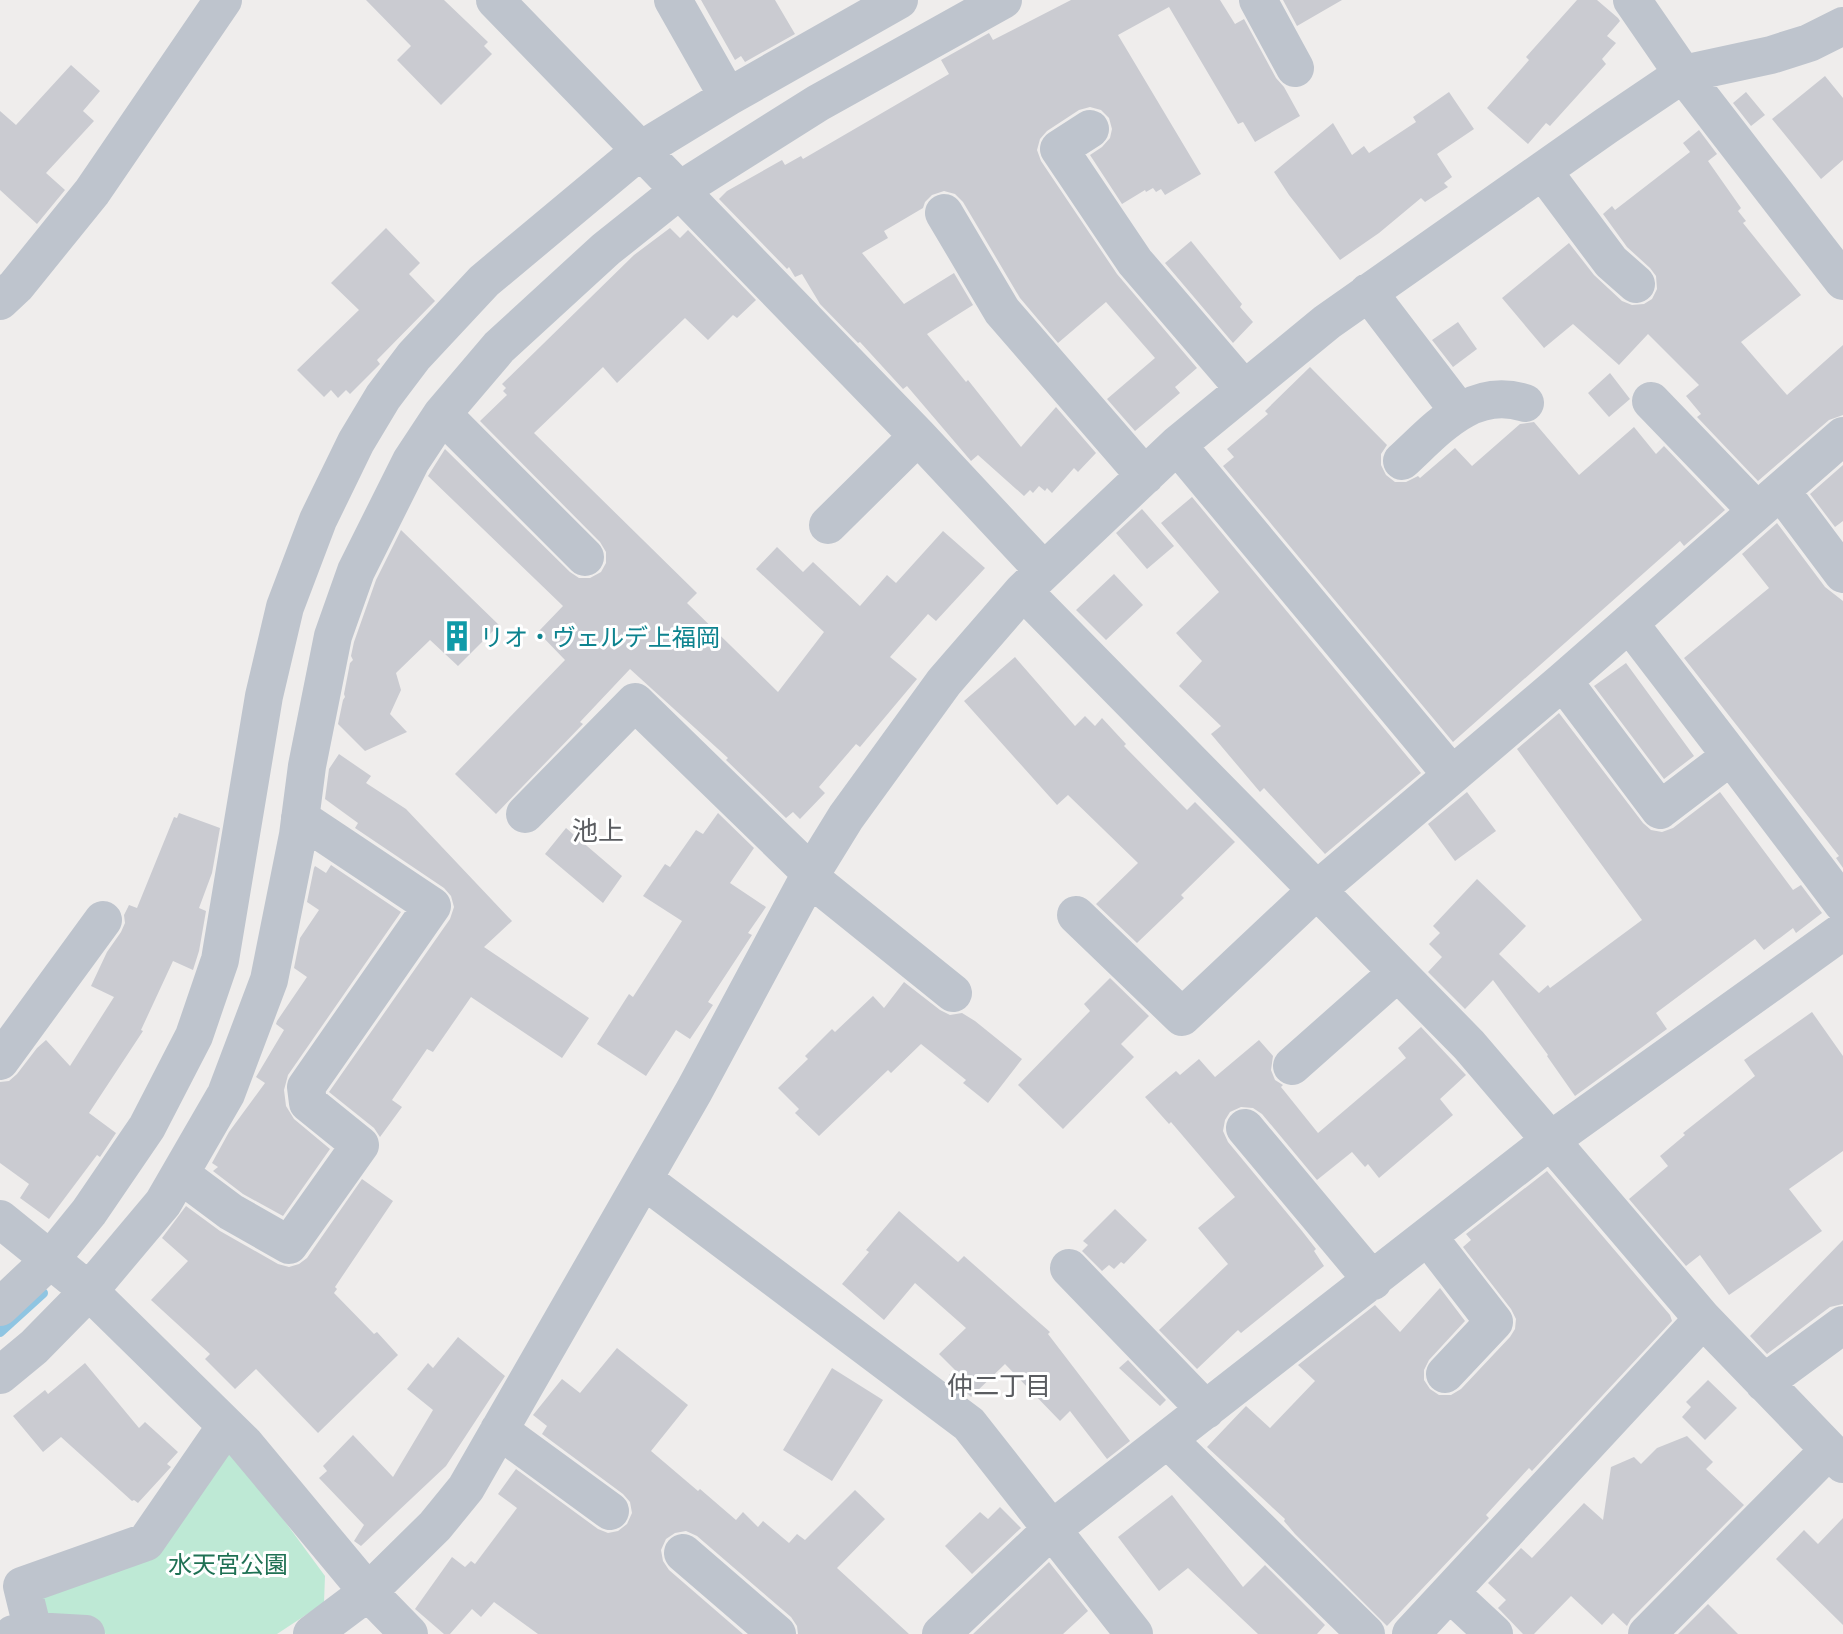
<svg xmlns="http://www.w3.org/2000/svg" width="1843" height="1634" viewBox="0 0 1843 1634" font-family="Lato,'Noto Sans JP',sans-serif">
<rect width="100%" height="100%" fill="#efedec"/>
<path fill="#bee9d5" d="M233,1451L325,1576L324,1603L277,1634H106L82,1622L41,1621L43,1592L151,1550L218,1453Z"/>
<g fill="none" stroke-linecap="round" stroke-linejoin="round">
<path stroke="#8fc5e2" stroke-width="10" d="M0,1332L43,1293"/>
</g>
<path fill="#cacbd1" d="M366,0H444L488,42L484,46L492,54L441,105L397,60L411,46Z
M701,0H775L795,34L745,62L741,56L735,60Z
M1071,0H1220L1235,24L1244,19L1276,78L1284,87L1300,116L1255,142L1243,122L1238,124L1169,7L1118,35L1201,174L1165,195L1161,189L1156,192L1153,188L1146,192L1145,190L1122,204L1090,155L1102,147L1110,138L1112,129L1109,118L1101,110L1090,107L1079,110L1047,131L1040,139L1037,150L1041,161L1117,274L1197,368L1175,387L1180,393L1135,431L1107,399L1155,358L1106,302L1058,343L1020,298L963,202L955,194L944,191L932,195L925,202L923,208L884,231L888,238L862,253L904,304L954,273L973,305L927,334L966,382L968,380L1021,447L1056,407L1096,453L1078,472L1074,468L1052,493L1047,488L1045,491L1039,486L1033,493L1030,490L1024,496L978,455L971,461L907,386L903,389L860,342L858,343L820,304L802,274L795,277L789,267L787,269L719,199L727,191L782,160L785,165L801,156L803,159L949,74L941,60L989,33L993,40Z
M1283,0H1342L1297,26Z
M1577,0H1597L1618,18L1620,21L1607,36L1616,43L1602,59L1606,64L1550,126L1546,123L1528,144L1487,108L1529,60L1526,57Z
M71,65L100,91L83,111L94,121L46,173L65,190L37,224L0,190V111L16,125Z
M1825,76L1843,98V160L1821,179L1772,119Z
M1449,92L1474,129L1437,154L1452,177L1444,183L1448,187L1425,202L1421,198L1379,233L1340,260L1289,195L1274,172L1333,123L1352,155L1364,146L1369,153L1416,122L1413,117Z
M1746,92L1765,115L1751,126L1733,103Z
M1699,130L1717,154L1708,161L1741,208L1738,211L1746,221L1743,223L1801,295L1741,342L1787,395L1843,345V415L1829,420L1758,481L1697,417L1701,414L1686,396L1699,385L1648,334L1619,365L1573,324L1544,348L1502,298L1569,243L1594,275L1622,301L1632,305L1644,304L1652,299L1657,289L1656,276L1650,268L1627,247L1603,214L1612,206L1615,210L1690,152L1683,143Z
M386,228L420,263L409,274L435,301L377,360L380,364L350,394L346,390L338,398L331,390L324,397L297,370L359,310L331,283Z
M670,228L680,238L688,230L756,300L737,318L733,315L708,340L685,318L617,383L603,367L534,433L697,593L687,603L778,692L824,632L756,569L777,547L803,572L813,562L860,606L887,575L896,583L943,531L985,568L936,621L928,614L890,657L917,679L860,747L856,744L819,787L825,793L800,819L793,812L786,818L726,760L728,758L630,669L580,722L583,724L496,814L455,774L565,660L538,632L563,606L428,476L445,449L570,572L579,578H590L601,572L606,563V552L600,542L480,421L507,395L503,391L506,388L502,384L634,255Z
M1191,241L1242,304L1240,307L1253,322L1233,343L1165,263Z
M1458,322L1477,349L1453,367L1432,340Z
M1310,367L1387,445L1381,454V465L1386,475L1395,482H1406L1418,476L1420,478L1455,448L1472,466L1520,424L1534,422L1579,475L1634,427L1656,454L1664,446L1725,510L1684,546L1680,541L1453,742L1223,466L1234,457L1227,449L1268,414L1265,411Z
M1610,373L1630,399L1609,417L1588,393Z
M1843,465V521L1835,527L1810,494Z
M1192,497L1421,773L1325,854L1264,788L1260,792L1211,734L1221,726L1179,686L1202,661L1176,633L1219,592L1161,523Z
M1142,509L1174,546L1147,569L1116,533Z
M1777,523L1825,587L1843,601V868L1836,858L1839,856L1684,658L1769,588L1742,554Z
M401,530L499,625L458,666L430,640L396,673L401,690L390,714L407,732L365,751L338,724L343,700L345,697L344,694L350,663L353,660L351,656L354,642L376,580Z
M1114,574L1143,605L1106,640L1076,610Z
M1015,657L1075,726L1085,716L1095,726L1102,718L1126,744L1124,746L1187,810L1195,802L1235,842L1181,895L1184,898L1137,943L1096,904L1138,863L1068,795L1057,805L964,701Z
M1626,663L1694,756L1664,779L1594,686Z
M1559,713L1643,823L1651,830L1662,832L1673,828L1720,792L1793,890L1801,885L1822,913L1796,933L1793,928L1764,950L1755,939L1656,1013L1667,1029L1575,1096L1547,1056L1548,1055L1493,980L1465,1009L1428,972L1442,957L1429,944L1440,933L1433,926L1477,879L1526,926L1499,954L1539,993L1548,985L1550,988L1642,920L1517,749Z
M339,754L371,776L366,783L406,809L512,921L484,947L589,1018L562,1058L471,997L433,1052L427,1049L392,1100L402,1107L380,1137L374,1128L329,1092L450,919L454,907L451,896L444,888L355,828L358,823L325,799L329,769Z
M1467,792L1496,831L1455,861L1428,824Z
M179,813L220,828L212,873L199,908L206,911L199,951L193,970L173,961L141,1030L143,1031L89,1113L116,1133L100,1157L97,1155L49,1219L20,1198L29,1184L0,1163V1082L9,1081L17,1074L37,1048L46,1040L70,1066L114,997L91,986L107,952L121,932L125,923L124,915L129,905L137,908L174,817L177,818Z
M718,813L754,848L730,883L766,907L748,933L752,935L708,1002L713,1005L690,1039L676,1030L646,1076L597,1044L629,994L633,997L682,921L643,896L665,864L670,867L696,830L703,834Z
M566,828L622,876L603,903L545,854Z
M331,865L401,912L288,1075L284,1090L286,1106L294,1119L330,1149L283,1216L243,1194L213,1171L218,1167L212,1163L229,1132L265,1083L256,1077L284,1030L276,1024L277,1021L307,977L294,968L300,938L319,910L307,902L314,868L315,866L326,873Z
M1110,978L1149,1016L1121,1044L1134,1057L1063,1129L1018,1085L1090,1011L1084,1004Z
M904,982L940,1010L950,1015L962,1013L975,1021L1022,1059L988,1103L963,1083L966,1080L921,1044L891,1073L888,1070L819,1136L795,1113L799,1109L778,1088L808,1059L805,1056L832,1029L835,1032L873,996L884,1008Z
M1812,1012L1843,1056V1151L1789,1189L1822,1231L1729,1295L1700,1255L1686,1266L1629,1199L1668,1166L1660,1156L1685,1135L1683,1133L1755,1076L1744,1060Z
M1421,1027L1466,1075L1440,1099L1453,1115L1379,1178L1368,1164L1365,1167L1352,1152L1317,1180L1262,1114L1253,1108L1241,1107L1230,1112L1225,1120L1223,1131L1228,1142L1302,1231L1316,1249L1314,1251L1324,1266L1241,1333L1238,1330L1197,1369L1159,1330L1228,1264L1198,1228L1235,1197L1171,1122L1169,1124L1145,1097L1176,1071L1180,1075L1199,1059L1215,1077L1259,1040L1273,1056L1271,1070L1275,1080L1283,1085L1281,1087L1318,1133L1406,1058L1398,1048Z
M1547,1171L1670,1315L1672,1321L1532,1471L1529,1468L1486,1515L1489,1518L1387,1626L1295,1534L1284,1521L1285,1519L1207,1447L1246,1406L1270,1428L1315,1381L1298,1365L1375,1305L1400,1332L1440,1288L1465,1321L1429,1360L1424,1370V1380L1430,1389L1439,1395H1451L1461,1389L1510,1337L1515,1329L1516,1319L1511,1309L1463,1247L1471,1240L1466,1234Z
M362,1179L393,1201L335,1287L337,1289L334,1293L374,1334L377,1332L398,1355L318,1433L256,1369L235,1389L205,1359L210,1354L151,1300L188,1261L162,1238L186,1206L220,1231L278,1264L289,1267L299,1264L307,1258Z
M1115,1209L1147,1240L1124,1264L1121,1262L1114,1269L1109,1265L1102,1271L1082,1251L1088,1245L1083,1241Z
M899,1211L958,1262L964,1256L1050,1332L1048,1334L1130,1441L1107,1459L1070,1411L1060,1421L1005,1364L971,1397L949,1375L955,1370L939,1354L966,1328L915,1283L884,1320L842,1284L869,1252L866,1250Z
M1843,1240V1304L1830,1307L1767,1354L1750,1336Z
M458,1337L505,1376L446,1466L361,1546L354,1541L364,1525L319,1478L327,1471L323,1466L353,1435L393,1477L433,1410L407,1389L428,1363L433,1368Z
M617,1348L688,1405L651,1451L698,1491L700,1489L736,1520L743,1512L758,1527L763,1521L789,1543L797,1534L805,1540L855,1490L885,1519L837,1568L909,1634H798L797,1626L791,1617L697,1536L686,1531L675,1533L666,1539L661,1550L663,1561L669,1570L743,1634H538L494,1602L481,1617L472,1609L450,1634H444L415,1609L452,1557L465,1567L471,1561L475,1564L517,1508L498,1494L516,1469L598,1529L608,1533L618,1531L627,1524L632,1513L630,1502L623,1494L542,1434L547,1426L533,1415L562,1379L580,1393Z
M1128,1360L1166,1400L1160,1406L1119,1368Z
M85,1363L139,1428L145,1422L178,1452L167,1464L171,1467L138,1503L134,1500L132,1501L61,1437L43,1452L13,1416L45,1390L48,1394Z
M832,1368L883,1400L832,1481L783,1450Z
M1708,1380L1737,1408L1705,1440L1682,1417L1691,1407L1686,1402Z
M1687,1436L1713,1462L1706,1469L1744,1505L1631,1619L1627,1626L1613,1613L1602,1625L1571,1596L1534,1634H1523L1498,1608L1506,1600L1488,1583L1521,1548L1532,1558L1584,1503L1603,1520L1611,1467L1634,1457L1641,1464L1657,1448Z
M1172,1495L1243,1587L1265,1565L1325,1625L1317,1634H1258L1188,1568L1159,1591L1118,1537Z
M1000,1507L1021,1528L972,1574L945,1546L980,1512L988,1519Z
M1843,1518V1625L1776,1559L1804,1530L1818,1544Z
M1049,1562L1088,1611L1063,1634H973Z
M1708,1604L1738,1634H1678Z"/>
<g fill="none" stroke-linecap="round" stroke-linejoin="round">
<path stroke="#bec4cd" stroke-width="38" d="M495,0L918,436L1044,571
M673,0L728,97
M1258,0L1295,68
M1632,0L1683,74L1843,281
M1090,129L1059,149L1135,262L1244,389
M1543,171L1611,262L1636,284
M944,213L1002,311L1145,476
M1368,292L1458,410
M0,301L16,286L92,192L223,0
M1651,401L1757,511
M442,414L585,557
M1177,445L1452,775
M1402,461C1437,429 1472,386 1525,403
M1781,491L1843,574
M828,525L918,436
M1023,591L1469,1045L1703,1319L1843,1464
M1629,623L1731,756
M1563,681L1660,810L1731,756L1843,904
M525,814L635,702L812,874
M809,877L953,993
M1076,915L1182,1017L1317,890L1563,681L1843,436
M0,1061L103,920
M1292,1066L1397,973
M1245,1128L1373,1281
M180,1174L231,1212L289,1245L360,1145L308,1103L306,1087L432,906L300,818
M644,1180L969,1424L1134,1634
M0,1219L89,1291L244,1443L368,1592L409,1634
M1429,1238L1494,1322L1445,1374
M1069,1268L1206,1410
M0,1307L50,1260L89,1212L147,1127L194,1036L220,960L264,696L285,607L318,520L356,442L383,397L414,356L484,281L641,150L728,97L899,0
M0,1375L34,1347L89,1291L163,1203L226,1094L269,980L298,835L307,766L333,636L356,571L411,461L442,414L499,347L606,249L680,190L818,103L1003,0
M1764,1383L1843,1325
M499,1430L610,1511
M1168,1440L1366,1634
M683,1553L777,1634
M1450,1593L1494,1634
M33,1631L22,1586L146,1542L226,1426
M13,1634L33,1631L86,1634
M312,1634L368,1592L435,1526L466,1488L694,1091L809,877L846,817L944,682L1023,591L1177,445L1327,322L1606,126L1683,74L1771,55L1809,43L1843,26
M941,1634L1051,1530L1551,1140L1843,931
M1411,1634L1703,1319
M1647,1634L1828,1451"/>
</g>
<defs>
<symbol id="building-bare" viewBox="-9 -9 18 18"><path d="M-4-6H4V6H1V3H-1V6H-4ZM-2.5-4.3h1.7v1.8h-1.7ZM.8-4.3h1.7v1.8H.8ZM-2.5-1h1.7V.8h-1.7ZM.8-1h1.7V.8H.8Z" fill="#0f9aa8" stroke="#fff" stroke-width="2.5" paint-order="stroke"/></symbol>
</defs>
<g fill-rule="evenodd">
<use href="#building-bare" x="435" y="614" width="44" height="44"/>
</g>
<g text-anchor="middle" dominant-baseline="central" stroke-width="6" stroke-linejoin="round" paint-order="stroke">
<g font-size="24" fill="#0d838f" stroke="#fff" text-anchor="start">
<text x="480" y="636">リオ・ヴェルデ上福岡</text>
</g>
<g font-size="24" fill="#1f7154" stroke="#fff">
<text x="228" y="1563">水天宮公園</text>
</g>
<g font-size="26" fill="#5a5c60" stroke="#fff">
<text x="598" y="830">池上</text>
<text x="999" y="1385">仲二丁目</text>
</g>
</g>
</svg>
